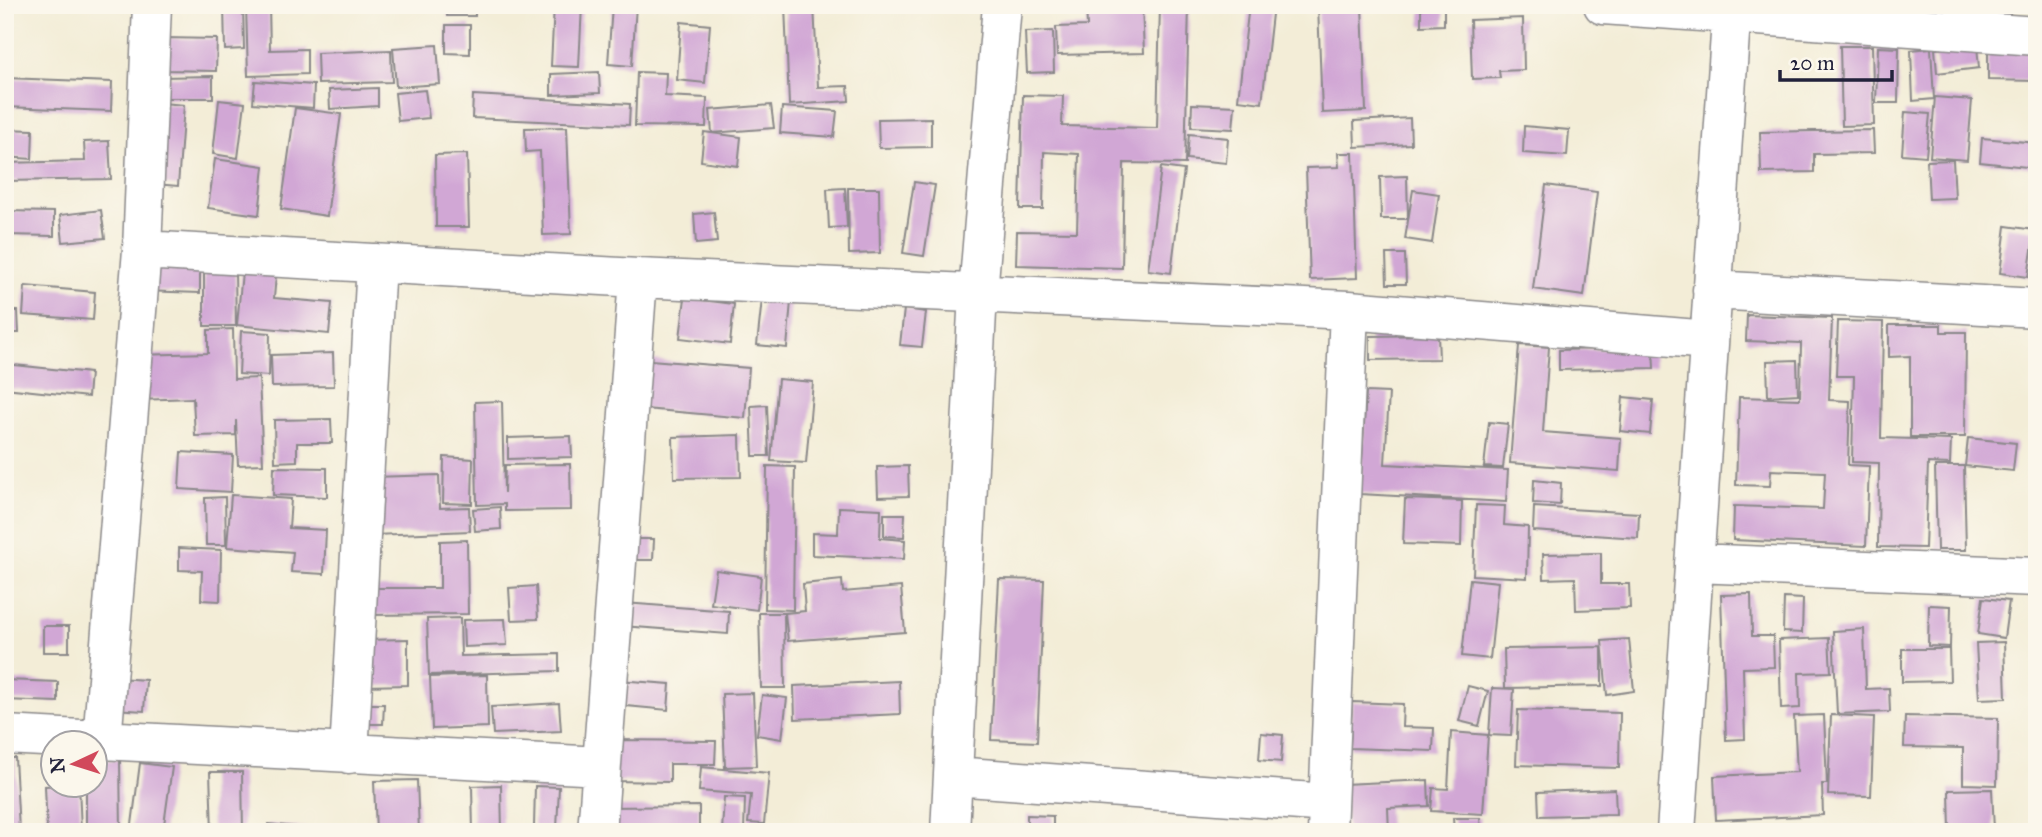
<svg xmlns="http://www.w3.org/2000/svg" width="2042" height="837" viewBox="0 0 2042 837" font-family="'IM FELL Great Primer',serif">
<rect width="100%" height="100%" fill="#fbf7ec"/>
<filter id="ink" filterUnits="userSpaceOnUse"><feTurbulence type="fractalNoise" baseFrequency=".0143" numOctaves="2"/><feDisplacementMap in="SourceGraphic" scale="14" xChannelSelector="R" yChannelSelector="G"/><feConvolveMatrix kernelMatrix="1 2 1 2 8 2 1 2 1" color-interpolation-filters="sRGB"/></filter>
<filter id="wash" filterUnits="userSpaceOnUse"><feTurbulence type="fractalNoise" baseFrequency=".00686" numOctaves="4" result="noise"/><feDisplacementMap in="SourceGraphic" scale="28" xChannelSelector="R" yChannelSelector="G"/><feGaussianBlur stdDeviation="1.57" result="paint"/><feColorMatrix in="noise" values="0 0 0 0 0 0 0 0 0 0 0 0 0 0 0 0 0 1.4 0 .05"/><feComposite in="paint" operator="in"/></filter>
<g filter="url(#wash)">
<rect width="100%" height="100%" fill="#f3edd7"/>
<g id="blocks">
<path fill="#d1a7d5" d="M224,5H243L244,49L225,50Z
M246,5H269L270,50L307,49V74L248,76Z
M447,5H475V16H447Z
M554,5H582L579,67L551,66Z
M612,5H636L632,66L608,64Z
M785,5H814L818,87L848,86L849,101L789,105Z
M1086,5H1142L1144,53L1057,55L1056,27L1087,26Z
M1160,5H1189L1185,164L1124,163L1122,268L1016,265L1017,231L1077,232L1079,154L1044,152L1043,209H1020L1023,95L1063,96L1062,126L1157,128Z
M1249,5H1273L1262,103L1238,100Z
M1318,5H1362L1366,111L1322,113Z
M1421,5H1444V25L1421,26Z
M1523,18L1524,70L1499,71L1500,78L1472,79L1470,20Z
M681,22L710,25L705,83L677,80Z
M446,25H470V54L446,53Z
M1053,31L1054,72L1027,73L1025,32Z
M164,38L217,39L216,71L163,70Z
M437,45L440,84L396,87L393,48Z
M1840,46H1872L1874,125L1842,126Z
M1977,46L1979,68L1937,73L1935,49Z
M1878,47L1899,48L1898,103H1876Z
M1931,48L1934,99L1913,101L1911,50Z
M391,50L392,82L318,84L317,53Z
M1988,51H2037V81L1988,80Z
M599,72L600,93L551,95V74Z
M637,72L666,73L665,96L707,98L706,127L635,126Z
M213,76V98H162L161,77Z
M5,78L112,82L111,111L5,107Z
M255,81L314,85L313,108L253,103Z
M378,88V106L330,109L329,90Z
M425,90L429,118L398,121L395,93Z
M473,95L630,104L629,125L472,118Z
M1935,97L1972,100L1967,160L1930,157Z
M219,100L245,103L238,158L213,154Z
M162,103L184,105L178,186L155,184Z
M1192,104L1235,106L1233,129L1191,127Z
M771,105L774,128L712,133L710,110Z
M782,107L837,111L834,137L780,133Z
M295,108L341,114L327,216L281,209Z
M1905,112L1930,114L1926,156L1902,154Z
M931,118V147L879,148L878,119Z
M1410,118L1411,144L1355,147L1354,121Z
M1524,126L1569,130L1567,156L1523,153Z
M567,127L571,234L543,235L540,151L526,152L525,128Z
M5,129L33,130L32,159L5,157Z
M1873,130L1874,153L1814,154V172L1761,173L1760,132Z
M704,132L741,137L738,166L701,161Z
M1189,134L1228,138L1226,163L1187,159Z
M1982,138L2037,143L2036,168L1980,162Z
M109,141L111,179L5,181V163L85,161L84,142Z
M1338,153H1353L1357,278L1310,280L1306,168L1339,167Z
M467,154L469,227H436L435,155Z
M215,159L264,166L259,215L208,208Z
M1953,160L1955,198L1929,199L1927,161Z
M1161,167L1184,170L1171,273L1148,270Z
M1407,176L1408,219H1381L1380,177Z
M914,182L935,185L924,256L903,253Z
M1546,185L1597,192L1584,296L1533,289Z
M845,188L847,227L829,228L827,189Z
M848,188H879L880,253L849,254Z
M1413,190L1439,194L1432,243L1405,239Z
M101,210L105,238L63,242L60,215Z
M6,211L54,212V236L6,235Z
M714,212L717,242L696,244L694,214Z
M2006,226L2035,230L2028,277L2000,273Z
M1386,254H1405L1406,284H1387Z
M144,264L200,265V293L143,291Z
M204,271H235L236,326H204Z
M242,272L276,275L274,298L332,303L329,334L237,325Z
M25,286L95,292L93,320L23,315Z
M685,298L734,304L730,344L680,338Z
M762,299L791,301L787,348L757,345Z
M904,309L926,312L922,347L900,345Z
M5,311H18L19,333H5Z
M1747,315L1832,318L1829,400L1850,401L1848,465L1869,466L1866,546L1733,540L1734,506L1823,509L1825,472L1771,470L1770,486L1736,485L1739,397L1800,399L1801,343L1746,341Z
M1838,321L1883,322L1881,438L1951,440L1950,464L1928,463L1925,548L1878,547L1879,463L1852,462L1854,376H1836Z
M1889,325H1941V332H1966L1965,437H1910V356L1889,357Z
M233,329L234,379L259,378L263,464L238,465L236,420V435L195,436L193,398L138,400L137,355L208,353V330Z
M241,331L270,333L269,376L239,374Z
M1438,335L1439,359L1370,360V336Z
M1519,345L1549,347L1543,432L1621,438L1619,471L1510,463Z
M1653,348L1654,368L1559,370V350Z
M333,353L334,386L272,387L271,355Z
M638,359L749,368L745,418L634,408Z
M1797,360L1798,394L1768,396L1767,361Z
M5,364L90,373L88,397L5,388Z
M778,379L813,382L806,463L771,461Z
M1366,392L1389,393L1385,464L1508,470L1506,502L1360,494Z
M1623,397L1653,400L1650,434L1620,431Z
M502,401L504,493L505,465L570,464L571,510L505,511V504L477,505L475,402Z
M767,405L769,456H753L751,406Z
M331,419L332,443H297V461L275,462L274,420Z
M1489,422L1508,424L1503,468L1484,467Z
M740,435L741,477L674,478L673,437Z
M571,436L572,457L508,459V438Z
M1968,438L2016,443L2013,471L1965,466Z
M181,452L233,455L231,492L179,489Z
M444,457L473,459L472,504L443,503Z
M767,466L795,467L793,610L765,609Z
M908,466L909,496L878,497L877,467Z
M1935,466H1964L1966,550H1937Z
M274,467L327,468V497L273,495Z
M439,475L440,508L469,507L470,531L374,535L372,477Z
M1534,480L1561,483L1560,505L1533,503Z
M231,495L291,499L289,528L326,530L324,574L291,572L293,552L227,547Z
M225,497L226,545H206L205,498Z
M1405,499L1462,501L1461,546L1403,544Z
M1476,505L1505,506L1504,525L1528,527L1527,578L1473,575Z
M500,507L501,529L475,531L473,509Z
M839,507L881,509L880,538L905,540L904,559L812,555V533L838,534Z
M1534,507L1639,513L1638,538L1533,531Z
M884,514H905L904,537L884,536Z
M627,539H654L653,560H627Z
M467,540L468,614L367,615V588H440V541Z
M179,548L221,550L220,601L201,600L202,571L179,570Z
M1601,553V584H1629L1630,608L1576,610L1575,578L1544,579L1543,554Z
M716,570L761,576L757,610L711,604Z
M999,579L1044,580L1037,742L991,740Z
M1470,579L1498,582L1490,659L1462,656Z
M842,580L843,592L901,587L905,632L788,641L785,613L805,611L803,584Z
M536,586L538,619L511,620L509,588Z
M1751,594L1752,636H1773L1774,667L1743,668L1745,739L1726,740L1721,595Z
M1784,598L1803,599L1802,633L1783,632Z
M1983,598L2009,601L2004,638L1978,634Z
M5,602H9V620H5Z
M624,603L729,611L728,634L622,626Z
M1929,605L1951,606L1950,647L1928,646Z
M759,613H784L785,688H761Z
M460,618L461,656L559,654V671L429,675L427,619Z
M505,619L507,645L464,647L463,620Z
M43,626H69V652H43Z
M1864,629L1866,689L1889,688L1890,712L1837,714L1833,631Z
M1829,638L1831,672L1799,673L1800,708L1781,709L1779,640Z
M408,639V685L365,686L364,640Z
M1629,639L1634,691L1607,695L1602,641Z
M2004,642L2006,698L1979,699L1976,643Z
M1602,647V686L1505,688L1504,649Z
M1902,649H1949L1950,681L1902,682Z
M487,675L488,727L432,729L430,677Z
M117,678L146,680L144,711L114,709Z
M5,680L58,682V702L5,700Z
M618,680L670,684L668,710L616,705Z
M899,681L900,714L795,719L794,686Z
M1468,686L1488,691L1479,726L1459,721Z
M1492,688L1514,689L1511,736L1489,735Z
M753,693L756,766L725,767L722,694Z
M762,695L787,698L782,739L757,735Z
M1352,702L1403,704L1402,727L1434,728L1433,751L1350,748Z
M559,703L561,731L493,734L491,707Z
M360,704H384L383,724H360Z
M1518,710L1620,713L1619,768L1516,765Z
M1824,715L1827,784H1822L1823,815L1716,820L1714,776L1797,772L1794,716Z
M1831,715L1874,717L1871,796L1828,795Z
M1905,716L1998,718L1997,785L1963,784V748L1904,747Z
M1451,732L1488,735L1483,814L1431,811L1433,788L1448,789Z
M1261,733L1283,735L1281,762L1259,760Z
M613,740L716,741L715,764H670V782L613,781Z
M5,758H15L19,830L5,831Z
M94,760H120L121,832H86V784H94Z
M140,763L172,767L163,832H131Z
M701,767L769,773L764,824L748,823L751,795L699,791Z
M210,772H242L243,832H212Z
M417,780L419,832H376L374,781Z
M1428,780L1429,806L1388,808L1389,832H1347L1344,784Z
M79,784L81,832H47L45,786Z
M501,785L502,832H473L472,786Z
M535,786L559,787L557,828L534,827Z
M1615,789L1616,814L1539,816L1538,792Z
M1992,789L1994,830L1950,831L1949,790Z
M724,797L745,798L744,832H722Z
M699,806V832H610L609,807Z
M1027,815L1053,816V832H1027Z
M1453,818H1480L1481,832H1454Z
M268,824L316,829L315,832H267Z
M1206,828V832H1172V829Z"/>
</g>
</g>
<g filter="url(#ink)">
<use href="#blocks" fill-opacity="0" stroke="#8a8889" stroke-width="2"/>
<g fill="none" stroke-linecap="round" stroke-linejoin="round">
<defs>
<path id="minor" d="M1603,5L2037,36
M142,250L638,278L1349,310L1709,340
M1712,290L2037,308
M1694,563L2037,577
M5,735L601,766
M102,741L142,250L152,5
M349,754L376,263
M953,776L1328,803
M597,832L638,278
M950,832L978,293L1002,5
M1327,832L1349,310
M1676,832L1732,5"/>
</defs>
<use href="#minor" stroke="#8a8889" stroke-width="41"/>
<use href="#minor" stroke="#fff" stroke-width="38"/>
</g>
</g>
<rect width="2042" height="837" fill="none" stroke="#fbf7ec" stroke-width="28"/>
<g transform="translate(74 764) rotate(266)"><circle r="33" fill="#fbf7ec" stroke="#a4a2a5" stroke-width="2"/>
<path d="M0-5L12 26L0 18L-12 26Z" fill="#d1495b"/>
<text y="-10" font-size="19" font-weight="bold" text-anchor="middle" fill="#22223b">N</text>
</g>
<path d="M1780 70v10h112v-10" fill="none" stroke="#22223b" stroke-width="3.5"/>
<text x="1790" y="70" font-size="21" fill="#22223b" stroke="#fbf7ec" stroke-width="5" paint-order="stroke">20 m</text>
</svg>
